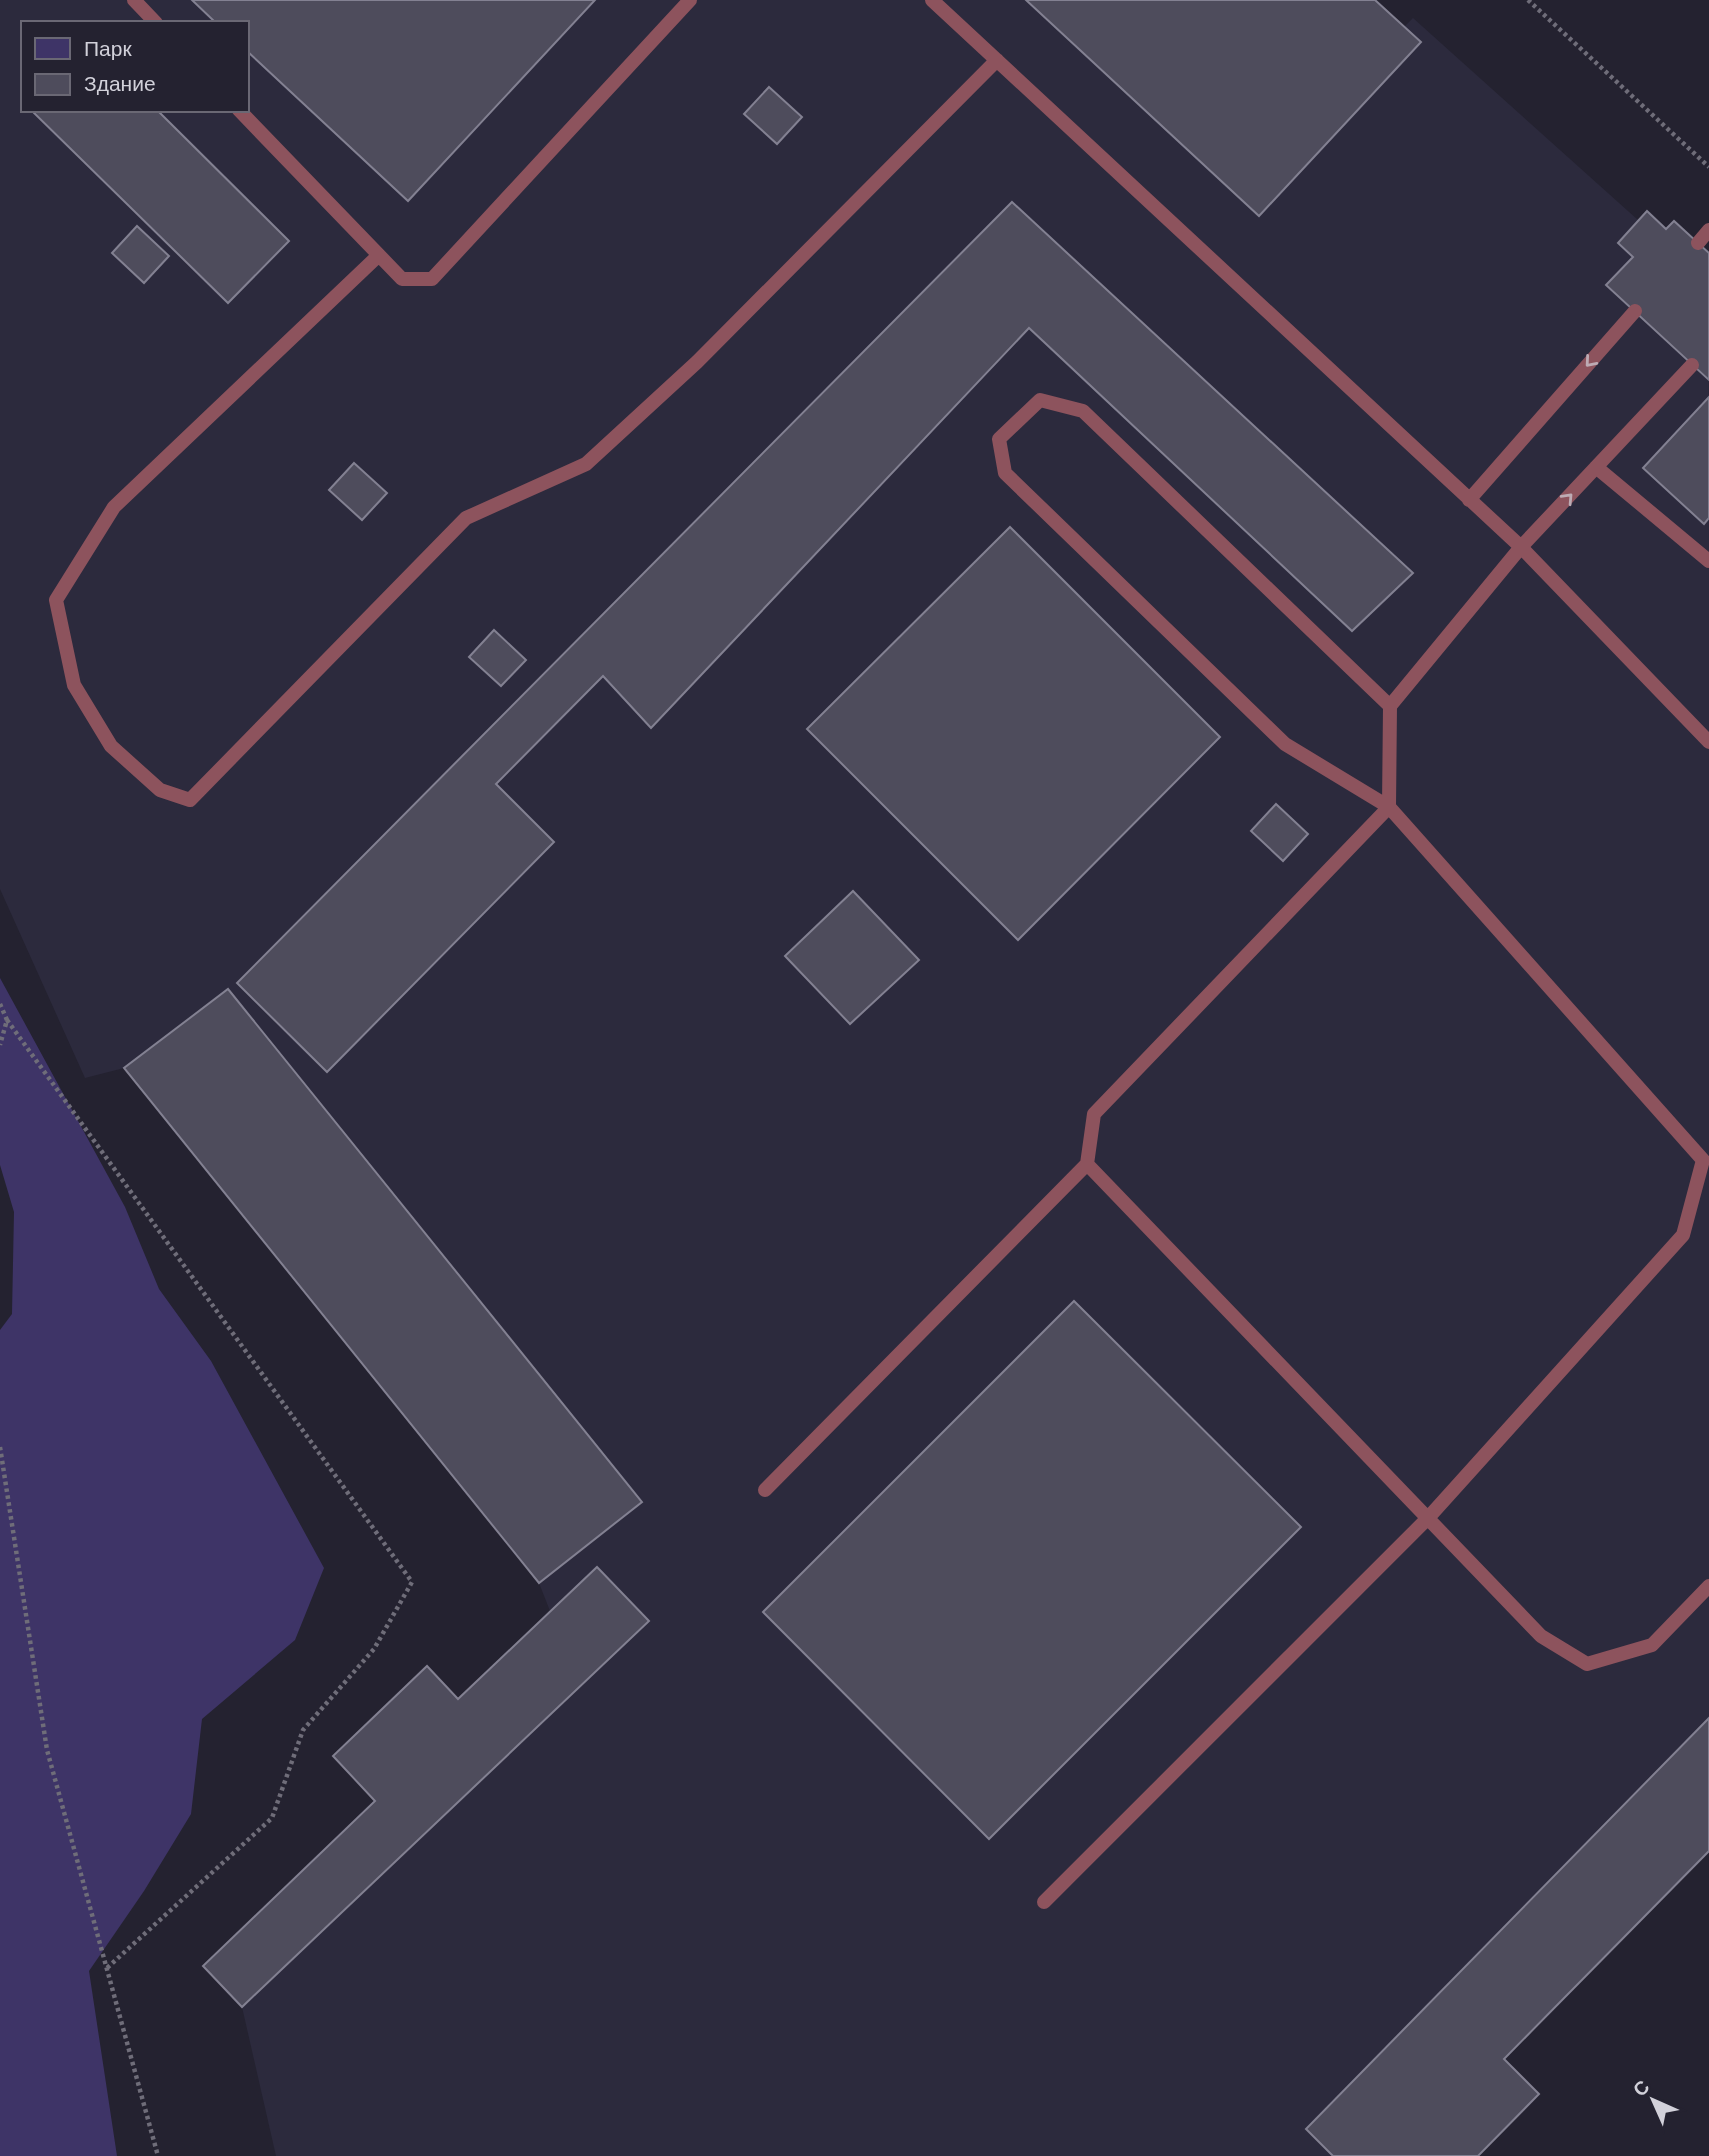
<svg xmlns="http://www.w3.org/2000/svg" width="1709" height="2156" viewBox="0 0 1709 2156" font-family="Barlow,sans-serif">
<rect width="100%" height="100%" fill="#242230"/>
<path fill="#2c2a3d" fill-rule="evenodd" d="M0,0H1375L1404,27L1413,18L1638,220L1647,211L1666,229L1674,221L1709,253V1851L1504,2059L1478,2156H276L242,2007L203,1966L375,1802L333,1756L427,1666L458,1699L550,1611L539,1583L124,1068L85,1078L0,889ZM23,23H247V110H23Z"/>
<path fill="#3e3467" d="M0,978L125,1207L159,1289L211,1361L324,1568L295,1640L202,1719L191,1814L144,1891L89,1971L117,2156H0V1330L12,1314L14,1212L0,1165Z"/>
<path fill="#4e4c5c" stroke="#838192" stroke-width="2" d="M192,0H595L408,201L247,51V23H216Z
M1026,0H1375L1421,42L1259,216Z
M769,87L802,117L777,144L744,114Z
M157,110L289,241L228,303L32,111Z
M1012,202L1413,573L1352,631L1029,328L651,728L603,676L496,784L554,842L327,1072L237,983Z
M1647,211L1666,229L1674,221L1709,253V380L1606,285L1633,257L1618,243Z
M137,226L169,256L144,283L112,253Z
M1709,397V518L1704,524L1643,468Z
M354,463L387,493L362,520L329,490Z
M1010,527L1220,737L1018,940L807,729Z
M494,630L526,660L501,686L469,657Z
M1276,804L1308,834L1283,861L1251,831Z
M853,891L919,960L850,1024L785,956Z
M228,989L642,1502L539,1583L124,1068Z
M1074,1301L1301,1527L989,1839L763,1612Z
M597,1567L649,1621L242,2007L203,1966L375,1801L333,1756L427,1666L458,1699Z
M1709,1718V1851L1504,2059L1539,2094L1478,2156H1333L1306,2129Z"/>
<g fill="none" stroke-linecap="round" stroke-linejoin="round">
<path stroke="#6f6d79" stroke-width="4.5" stroke-dasharray="3.5 3.5" stroke-linecap="butt" d="M1528,0L1709,167
M0,1004L7,1020L0,1045
M7,1020L412,1582L374,1649L303,1730L272,1818L107,1968
M0,1447L47,1750L158,2156"/>
<path stroke="#8d535d" stroke-width="14" d="M134,0L156,23
M932,0L1521,547L1709,742
M239,110L402,279H432L690,0
M1698,243L1709,230
M379,255L114,507L56,600L74,685L111,746L160,790L190,800L466,518L586,464L697,362L997,60
M1692,365L1521,547L1390,706L1389,807L1094,1114L1087,1164L1541,1636L1587,1664L1652,1645L1709,1586
M1596,467L1709,561
M1469,500L1635,311
M765,1490L1087,1164
M1044,1902L1428,1518L1683,1235L1703,1160L1389,807L1285,744L1005,473L999,439L1040,400L1083,411L1390,706"/>
</g>
<defs><path id="oneway-chevron" d="M-2-3.5L2.5 0L-2 3.5" fill="none" stroke-width="1.6" stroke-linecap="round" stroke-linejoin="round" transform="scale(1.75)"/></defs>
<g stroke="#bdabb4">
<use href="#oneway-chevron" transform="translate(1590 362) rotate(131)"/>
<use href="#oneway-chevron" transform="translate(1568 498) rotate(-47)"/>
</g>
<rect x="21" y="21" width="228" height="91" fill="#242230" stroke="#6a6874" stroke-width="2"/>
<rect x="35" y="38" width="35" height="21" fill="#3e3467" stroke="#6a6874" stroke-width="2"/>
<text x="84" y="56" font-size="21" fill="#d2d1da">Парк</text>
<rect x="35" y="74" width="35" height="21" fill="#4e4c5c" stroke="#6a6874" stroke-width="2"/>
<text x="84" y="91" font-size="21" fill="#d2d1da">Здание</text>
<g transform="translate(1653 2100) rotate(315)" stroke="#242230" stroke-width="5" paint-order="stroke">
<path d="M0-5L12 26L0 18L-12 26Z" fill="#d2d1da"/>
<text y="-10" font-size="19" font-weight="bold" text-anchor="middle" fill="#d2d1da">С</text>
</g>
</svg>
